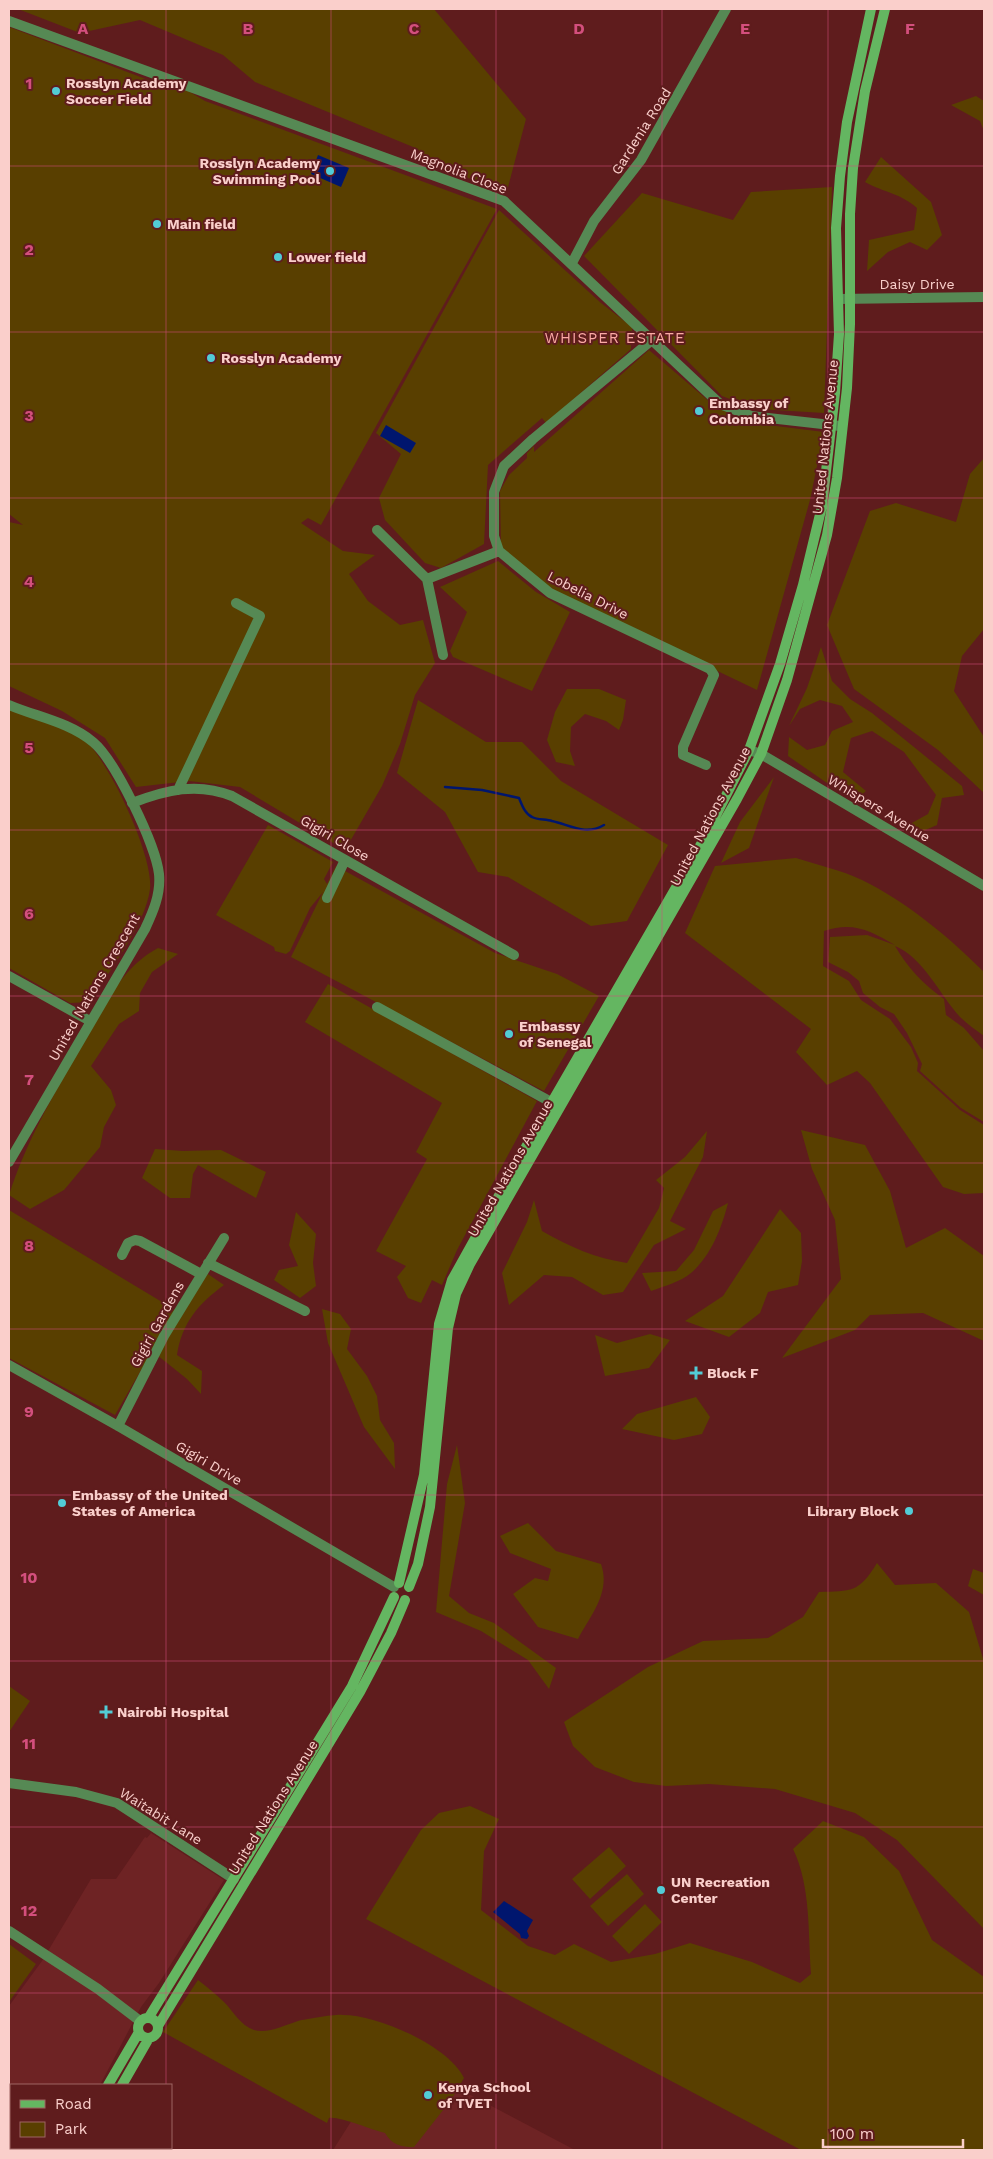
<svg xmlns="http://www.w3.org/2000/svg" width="993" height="2159" viewBox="0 0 993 2159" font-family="'Work Sans',sans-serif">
<rect width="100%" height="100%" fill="#5f1c1d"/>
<path fill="#6e2324" d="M151,1833L224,1880L159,1983L141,2007L100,2085H11V2148H56L54,2150H9V2006L42,1961L91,1879H116L145,1837L147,1838Z
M421,2069L575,2150H333L352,2120Z"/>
<path fill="#593f00" d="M18,9H434L526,119L507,191L429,165L418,149L255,82L223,55L140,20L80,33Z
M9,27L172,89L188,91L205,101L497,209L321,525L308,518L301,523L343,551L375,555L349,574L368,601L400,625L423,620L435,663L415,695L400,744L382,786L345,850L240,787L189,781L136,787L105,738L62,711L9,686V522L23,525L9,514Z
M976,96L984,101V131L980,121L951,105Z
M881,157L931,202L942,235L927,250L910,242L888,252L867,271L869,240L914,230L917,208C900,193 885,193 865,182Z
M832,187L824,413L756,409L722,396L584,256L642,193L733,220L751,192Z
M499,210L601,303L632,327V332L637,337L631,342V349L546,423L542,418L488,465L484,544L441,568L425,563L385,520L379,498L401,454L376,433Z
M649,350L711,403L743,422L824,432L810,500L757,690L553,592L501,549L500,491L509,475L527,458V453L534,446V452Z
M984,458V629L962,656L954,691L984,737V793L938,750L854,689L827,625L870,511L896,503L956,522L970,474Z
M498,561L536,592L570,612L532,691L453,657L450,651L467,612L440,587Z
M821,647L832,681L850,699L872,713L962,786L964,795L942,798L937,825L923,831L910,824L928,814L936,795L904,752L872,731L851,738L843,772L866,791L857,799L827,783L788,756L789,737L807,750L825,745L832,731L853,722L842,706L820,700L800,709L789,726L807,688Z
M567,689H599L626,700L623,720L619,730L606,721L585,714L571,727L570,751L575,766L556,762L547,740L555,712Z
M418,700L486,742H522L561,781L668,845L627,921L591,926L508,877L478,872L445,812L397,773Z
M9,709C24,715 74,731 83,738C108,759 154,856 150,889C146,923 109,971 90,1002L70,1003L9,968Z
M774,777L749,848L721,863L740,822Z
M268,825L333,862L324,879L327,884L336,866L495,953L557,974L599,996L544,1091L291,957L323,892L310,908L290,951L286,954L275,951L274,947L216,915Z
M796,858C818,865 841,870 862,880C907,902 949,937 984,972V1036C976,1030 967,1024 960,1017C939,994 924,958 895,946C908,968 923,984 944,999L946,1015L964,1028L984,1051V1122L961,1108L920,1071L922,1064L907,1033L894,1014L880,1007L863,993L859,981L848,972L828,962L830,937L867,935L895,945C871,931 853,921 824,931L823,966L849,981L861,1000L890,1019L911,1047L918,1063L917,1071L960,1110L984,1125V1193L964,1194L943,1187L870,1083L857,1071L827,1085L796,1052L811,1029L685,933L715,866Z
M158,948L178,954L152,972L140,993L139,1011L119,1024L91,1066L111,1090L116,1105L104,1127L100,1147L64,1190L30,1209L9,1195C26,1142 53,1096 80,1048C101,1012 120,968 158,948Z
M328,984L537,1101L457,1250L442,1285L432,1280L421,1303L408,1298L397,1277L406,1266L376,1251L427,1159L416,1152L442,1103L305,1022Z
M801,1130L865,1145L890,1191L906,1248L945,1228L984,1256V1341L923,1313L870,1315L855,1330L782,1358L841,1279L835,1220L812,1169Z
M707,1131L703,1157L670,1221L686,1229L654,1245L623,1292L603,1295L572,1277L544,1275L509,1305L502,1273L527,1222L534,1200L542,1231C570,1247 595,1258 627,1263L659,1208L664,1188L656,1180L685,1157Z
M155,1149L183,1151L221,1150L266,1172L256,1198L198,1165L193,1174L190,1198H170L142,1178Z
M728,1203C722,1227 711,1256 691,1273C680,1282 665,1286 651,1291L642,1273L676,1271L694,1250L713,1211Z
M780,1209L801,1233L802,1261L798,1285L768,1292L760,1313L729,1337L685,1321L723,1296Z
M9,1210L172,1308L169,1315L208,1274L224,1285C198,1304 182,1323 177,1355L202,1371L201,1394L187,1379L152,1351L115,1415L9,1358Z
M296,1212L316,1234L313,1263L316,1286L300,1298L274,1280L279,1270L298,1266L289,1245Z
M322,1309L340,1314L351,1329L347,1349L367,1376L377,1396L380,1420L394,1443L395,1469L364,1427L328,1343Z
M650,1334L670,1340L649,1368L605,1376L595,1335L617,1343Z
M696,1397L710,1417L702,1434L674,1440L622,1429L637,1414Z
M457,1445L465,1503L449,1596L469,1613L494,1623L556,1668L549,1689L528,1660L481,1631L436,1612L447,1484Z
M528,1523L556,1551L601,1564C611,1592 591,1615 578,1639L538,1627L513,1594L535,1578L548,1581L551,1569L510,1553L500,1536Z
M877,1563L895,1585L936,1583L969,1612L984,1662V1929L897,1840L855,1813L775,1789L709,1784L666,1786L634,1782L595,1767L573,1746L564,1722L648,1667L703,1641L768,1638L803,1617L819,1592C851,1591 859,1593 877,1563Z
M973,1569L984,1573V1595L968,1586Z
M9,1686L30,1701L9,1732Z
M470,1806L499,1819L484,1851L481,1910L528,1946L555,1955L574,1944L611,1962L655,1954L690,1943L752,1962L800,1983L811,1974C808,1933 811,1886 793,1849L823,1821L864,1837L899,1871L932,1940L984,1977V2150H801L366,1919L421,1830L439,1813Z
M609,1847L626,1866L590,1899L572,1879Z
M627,1874L644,1894L608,1926L590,1906Z
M645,1904L662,1922L629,1954L612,1936Z
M9,1944L36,1964L9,2002Z
M198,1980C207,1987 216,1994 224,2002C234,2012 240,2025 254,2030C268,2034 285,2025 298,2021C307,2019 335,2014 343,2015C378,2015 449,2046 464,2078L451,2100L414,2147C401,2147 392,2145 385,2133C372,2130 339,2116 329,2118L327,2123L163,2032Z"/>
<path fill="#00166e" d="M318,155L349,168L341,187L311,174Z
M386,425L416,443L410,453L380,436Z
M504,1901L533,1920L527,1931L529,1936L527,1939L521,1938L520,1934L493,1912Z"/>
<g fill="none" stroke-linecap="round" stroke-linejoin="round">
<path stroke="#00166e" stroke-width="2.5" d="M445,787L482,790L519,798C522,805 525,814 532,817C537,820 546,819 552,821C570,825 586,836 604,825"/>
<path stroke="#568954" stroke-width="10" d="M9,21L504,201L720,404L751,416L840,426
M572,263L594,221L641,160L726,9
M838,299L984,297
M652,340L533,439L504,466L494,492V536L499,551L550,593L710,669L714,675L683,747V755L706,765
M377,530L427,579L499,551
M427,579L443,655
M9,705C37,717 69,722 93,742C115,760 156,845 159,874C161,894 153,912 145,929L9,1162
M749,750L761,754L984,886
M178,790L260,616L236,603
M132,803C166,790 197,782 232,796L514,955
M327,898L345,860
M9,976L90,1021
M377,1007L551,1102
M122,1255L128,1243L135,1240L140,1241L201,1274
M208,1263L305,1311
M9,1365L118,1426L394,1587
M118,1426L164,1336L224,1238
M9,1783L76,1792L117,1803L234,1879
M9,1931L98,1989L140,2021"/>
<path stroke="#64b661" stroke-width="10" d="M399,1583L424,1475L439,1324L452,1280L526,1147L704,839L749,750L780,664L803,585L822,506L835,393L839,334L836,228L840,176L847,122L871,9
M409,1587L418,1564L430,1507L448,1328L456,1294L470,1264L737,799L761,754L787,680L827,535L837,478L847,388L850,324V214L853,168L865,91L885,9
M149,2017L352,1686L394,1597
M138 2028a10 10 0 1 1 20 0a10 10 0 1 1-20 0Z
M158,2026L360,1692L391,1633L405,1600
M108,2085L139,2032
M122,2085L149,2038
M65,2150L67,2148
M81,2150L82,2148"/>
</g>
<path fill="none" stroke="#d34f7d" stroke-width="1" stroke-opacity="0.55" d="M166,9V2085M331,9V2150M496,9V2150M662,9V2150M828,9V2150M9,166H984M9,332H984M9,498H984M9,664H984M9,830H984M9,996H984M9,1163H984M9,1329H984M9,1495H984M9,1661H984M9,1827H984M9,1993H984M166,2148V2150"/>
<g fill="#52ccd6" stroke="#5f1c1d" stroke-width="2">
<circle cx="56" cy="91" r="5"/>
<circle cx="330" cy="171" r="5"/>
<circle cx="157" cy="224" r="5"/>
<circle cx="278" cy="257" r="5"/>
<circle cx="211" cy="358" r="5"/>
<circle cx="699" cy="411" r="5"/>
<circle cx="509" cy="1034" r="5"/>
<path d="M693.5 1365.5h5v5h5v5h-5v5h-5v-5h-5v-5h5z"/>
<circle cx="62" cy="1503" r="5"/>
<circle cx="909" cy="1511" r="5"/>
<path d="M103.5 1704.5h5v5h5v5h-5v5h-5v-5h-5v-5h5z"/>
<circle cx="661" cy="1890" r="5"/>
<circle cx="428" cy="2095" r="5"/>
</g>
<g text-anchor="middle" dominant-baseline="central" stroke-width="4" stroke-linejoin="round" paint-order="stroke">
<g font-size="14" font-weight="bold" fill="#facfcb" stroke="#5f1c1d" text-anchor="start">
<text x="66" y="83">Rosslyn Academy<tspan x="66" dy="16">Soccer Field</tspan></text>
<text x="320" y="163" text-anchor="end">Rosslyn Academy<tspan x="320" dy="16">Swimming Pool</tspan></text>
<text x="167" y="224">Main field</text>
<text x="288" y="257">Lower field</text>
<text x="221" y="358">Rosslyn Academy</text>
<text x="709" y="403">Embassy of<tspan x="709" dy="16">Colombia</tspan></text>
<text x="519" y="1026">Embassy<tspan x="519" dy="16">of Senegal</tspan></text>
<text x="707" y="1373">Block F</text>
<text x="72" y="1495">Embassy of the United<tspan x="72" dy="16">States of America</tspan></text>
<text x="899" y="1511" text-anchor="end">Library Block</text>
<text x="117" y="1712">Nairobi Hospital</text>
<text x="671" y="1882">UN Recreation<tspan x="671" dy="16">Center</tspan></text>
<text x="438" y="2087">Kenya School<tspan x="438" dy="16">of TVET</tspan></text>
</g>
<g font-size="14" fill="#facfcb" stroke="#5f1c1d">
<text transform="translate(641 131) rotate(-58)">Gardenia Road</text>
<text transform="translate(459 171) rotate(21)">Magnolia Close</text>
<text x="917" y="284">Daisy Drive</text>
<text transform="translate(825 437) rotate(-84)">United Nations Avenue</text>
<text transform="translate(588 595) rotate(27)">Lobelia Drive</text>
<text transform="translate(879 808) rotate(31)">Whispers Avenue</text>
<text transform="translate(710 816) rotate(-62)">United Nations Avenue</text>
<text transform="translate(335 838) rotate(30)">Gigiri Close</text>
<text transform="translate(94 987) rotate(-60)">United Nations Crescent</text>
<text transform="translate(510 1168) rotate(-60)">United Nations Avenue</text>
<text transform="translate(157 1324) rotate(-61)">Gigiri Gardens</text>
<text transform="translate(209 1463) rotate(30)">Gigiri Drive</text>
<text transform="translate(273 1807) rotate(-58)">United Nations Avenue</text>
<text transform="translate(161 1816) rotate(32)">Waitabit Lane</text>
</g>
<g font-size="15" letter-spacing="1" fill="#fbaaa5" stroke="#5f1c1d">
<text x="615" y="338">WHISPER ESTATE</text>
</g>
</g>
<g font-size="16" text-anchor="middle" font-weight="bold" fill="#d34f7d" stroke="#5f1c1d" stroke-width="4" stroke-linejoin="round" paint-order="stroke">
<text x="83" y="34">A</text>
<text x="248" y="34">B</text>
<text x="414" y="34">C</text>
<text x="579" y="34">D</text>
<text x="745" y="34">E</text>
<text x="910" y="34">F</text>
<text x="29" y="89">1</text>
<text x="29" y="255">2</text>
<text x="29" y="421">3</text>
<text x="29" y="587">4</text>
<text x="29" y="753">5</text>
<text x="29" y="919">6</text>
<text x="29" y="1085">7</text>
<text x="29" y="1251">8</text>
<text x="29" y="1417">9</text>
<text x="29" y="1583">10</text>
<text x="29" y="1749">11</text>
<text x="29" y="1916">12</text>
</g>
<rect width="993" height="2159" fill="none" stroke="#facfcb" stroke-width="20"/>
<rect x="10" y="2084" width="162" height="65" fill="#5f1c1d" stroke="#9d6463"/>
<rect x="20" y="2100" width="25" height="8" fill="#64b661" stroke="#9d6463"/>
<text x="55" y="2109" font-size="15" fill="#facfcb">Road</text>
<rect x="20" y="2122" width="25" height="15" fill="#593f00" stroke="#9d6463"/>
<text x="55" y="2134" font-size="15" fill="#facfcb">Park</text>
<path d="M823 2139v8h140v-8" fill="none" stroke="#facfcb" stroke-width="2.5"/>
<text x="830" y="2139" font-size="15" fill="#facfcb" stroke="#5f1c1d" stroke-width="4" paint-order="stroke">100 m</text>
</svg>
